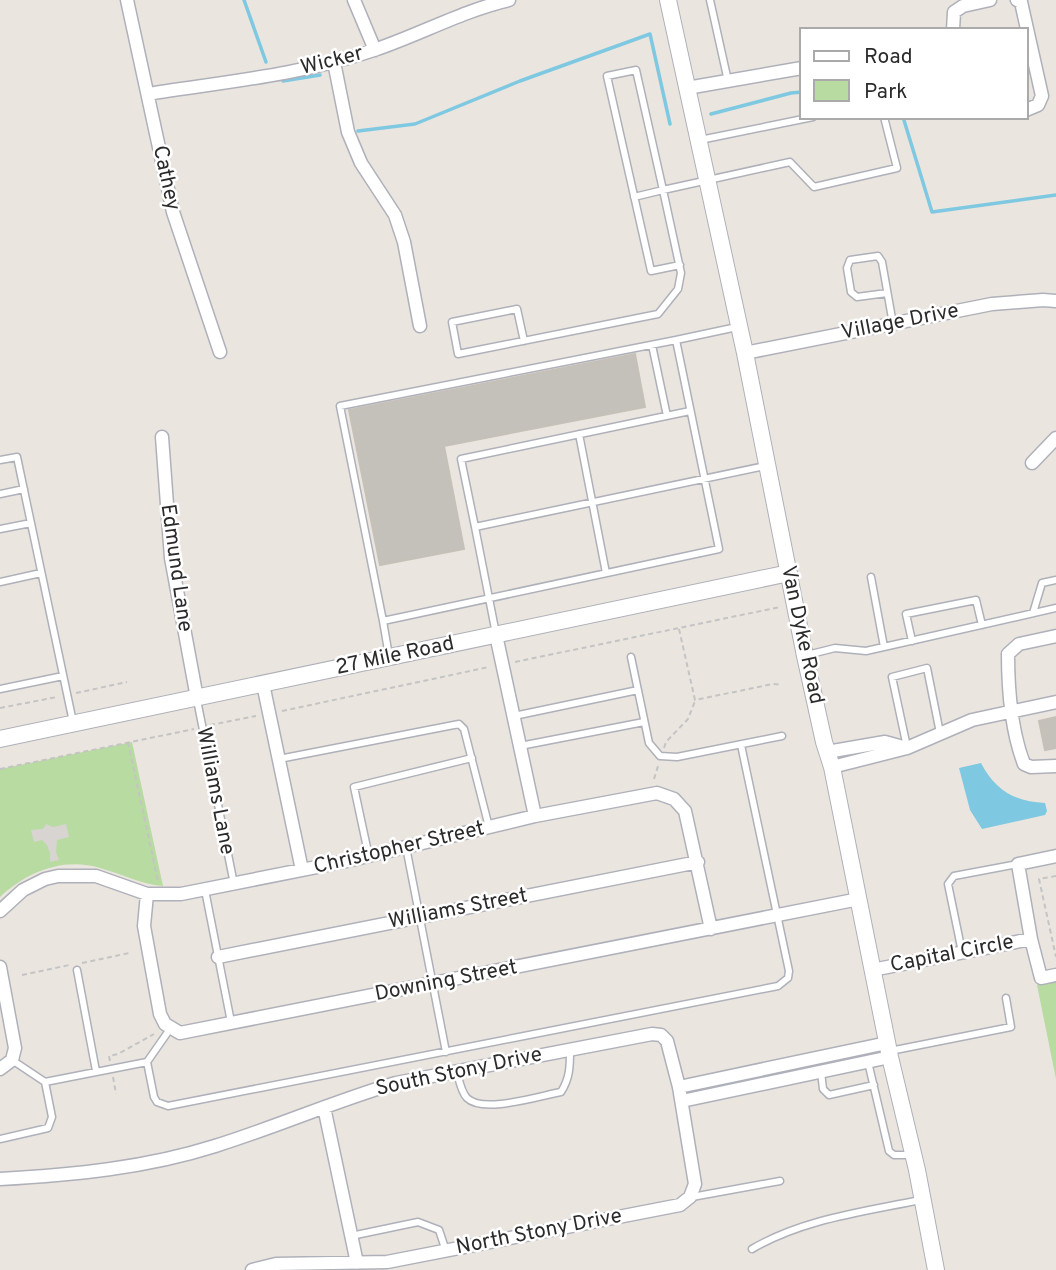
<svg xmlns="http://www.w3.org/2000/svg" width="1056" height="1270" viewBox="0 0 1056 1270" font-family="Overpass,sans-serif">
<rect width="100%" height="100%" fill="#ebe5df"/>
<path fill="#b7dba1" d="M132,742L163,886C140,884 122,874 100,868C63,857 27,872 0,897V769Z
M1056,981V1079L1037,985Z"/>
<path fill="#d8d4d1" d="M46,824L53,827L66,824L69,837L57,840L56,852L59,860L50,862V853L47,845L42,840L34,842L31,830L43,829Z"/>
<path fill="#7ec9e1" d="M981,763C995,790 1015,802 1045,803L1047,811L1045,815L982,829L970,810L959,768Z"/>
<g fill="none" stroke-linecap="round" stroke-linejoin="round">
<path stroke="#7ec9e1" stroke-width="3.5" d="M244,0L266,62
M283,81L320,75
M711,114L791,93L802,92
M903,117L932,212L1056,195
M358,131L415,124L520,81L650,34L670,124"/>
</g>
<path fill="#c4c0ba" stroke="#c6c1b8" stroke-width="2" d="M635,354L645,407L444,446L464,549L380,565L349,410Z
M1056,717V748L1045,750L1039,721Z"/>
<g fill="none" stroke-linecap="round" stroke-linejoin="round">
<defs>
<path id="lane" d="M710,0L728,81
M700,140L813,117
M634,197L663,190L636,70L607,76L651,271L680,265
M887,293L857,297L851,292L847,268L850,260L878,256L882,262L893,324
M676,340L719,549L383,621L340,406Z
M676,340L737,327
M524,341L517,309L452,322L458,354L658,314L678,289L681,273L663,190L790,162L814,187L897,168L884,117
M652,345L667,416
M579,434L606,573
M0,460L17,457L73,722
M0,494L24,489
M475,527L461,459L690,411
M0,529L31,523
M871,577L884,647
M0,582L41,573
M1033,613L1042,583L1056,580
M383,621L389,656
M496,634L475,527L765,466
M912,641L906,614L976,600L982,625
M807,655L835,648L866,651L1056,608
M631,657L649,743L660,756L677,757L782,736
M0,689L63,676
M197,700L234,884
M514,716L638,690
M520,746L644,722
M907,747L892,677L927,668L940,733
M279,759L459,724L464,729L489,827
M406,847L446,1052
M369,857L354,787L472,758
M205,890L231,1022
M962,952L948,884L954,876L1018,864
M77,970L96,1071
M890,1051L1011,1027L1006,998
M12,1060L45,1082L147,1062L170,1029
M147,1062L154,1097L157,1102L168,1106L778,986L788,978L789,971L741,745
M868,1062L889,1151L894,1155H913
M457,1072C459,1080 461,1092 467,1098C483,1114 539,1096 561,1092C570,1078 570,1066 570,1050
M821,1072L823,1089L829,1095L874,1085
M0,1139L48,1128L52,1117L45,1082
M692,1197L780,1181
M351,1236L418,1222L439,1230L446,1251
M752,1249C803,1219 863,1212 920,1200"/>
<path id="street" d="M127,0L173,212L220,352
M354,0L375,50
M1017,0L1021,2L1042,96L1038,105L1026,110
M953,30L954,12L963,6L990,0
M334,62L348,132L361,163L395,215L404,242L420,326
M687,88L802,68
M148,94C223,82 301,75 374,50C419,35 462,11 509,0
M745,353L992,304L1043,300L1056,301
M162,437L171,558L197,698
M1032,463L1056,438
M496,635L535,816
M1056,636L1019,644L1008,654C1008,690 1011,730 1024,764L1031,767L1056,766
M263,684L302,870
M907,748L972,720L1056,702
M827,752L885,742L907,748L832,767
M1056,856L1018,864L1031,939L1041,978L1056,975
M147,894L144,926L160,1014L165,1024L180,1033L859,899
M0,911L23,890L45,879L58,876H96L147,894H181L347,861L535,816L657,793L674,799L685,811L711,929
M218,957L698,862
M0,967L15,1048L12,1060L0,1069
M872,970L1031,939
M679,1087L887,1043
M682,1101L890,1057
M324,1107L357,1263
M0,1179C72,1175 146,1168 215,1146C276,1127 335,1101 396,1083L652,1034L661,1035L667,1041L679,1087L695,1184L690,1197L680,1205L387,1262L276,1264L252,1270"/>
<path id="secondary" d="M668,0L745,353L805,656L824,742L832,767L890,1057L917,1170L936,1270
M0,739L789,573"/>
</defs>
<use href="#lane" stroke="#afb1ba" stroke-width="9"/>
<use href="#street" stroke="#afb1ba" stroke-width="15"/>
<use href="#secondary" stroke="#afb1ba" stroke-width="18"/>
<path stroke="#c4c4c4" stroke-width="2" stroke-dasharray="5 3.5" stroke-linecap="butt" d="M679,629L695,700L773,684L782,685
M515,662L780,607
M76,693L127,682
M0,708L57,697
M282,711L489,667
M210,725L256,716
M128,742L158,881
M664,748L666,742L688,719L695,701
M0,769L194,729
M654,779L658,766
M1056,876L1039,879L1056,957
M82,963L129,953
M22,975L69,965
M110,1061L109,1056L118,1054L154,1034
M113,1077L116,1094"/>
<use href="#lane" stroke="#fff" stroke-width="6"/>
<use href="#street" stroke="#fff" stroke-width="12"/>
<use href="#secondary" stroke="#fff" stroke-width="16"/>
</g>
<g text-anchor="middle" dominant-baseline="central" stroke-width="5" stroke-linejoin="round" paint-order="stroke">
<g font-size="21" fill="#2b2b2b" stroke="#fff">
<text transform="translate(332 61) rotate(-14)">Wicker</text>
<text transform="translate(166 178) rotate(78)">Cathey</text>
<text transform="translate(900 322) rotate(-11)">Village Drive</text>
<text transform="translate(176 568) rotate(82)">Edmund Lane</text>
<text transform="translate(802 635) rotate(78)">Van Dyke Road</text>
<text transform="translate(395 656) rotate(-12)">27 Mile Road</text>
<text transform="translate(215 791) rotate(79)">Williams Lane</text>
<text transform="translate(399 848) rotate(-13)">Christopher Street</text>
<text transform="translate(458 909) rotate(-11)">Williams Street</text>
<text transform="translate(952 954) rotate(-11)">Capital Circle</text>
<text transform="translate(446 981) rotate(-11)">Downing Street</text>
<text transform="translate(459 1072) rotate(-12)">South Stony Drive</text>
<text transform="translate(539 1232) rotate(-11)">North Stony Drive</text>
</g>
</g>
<rect x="800" y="28" width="228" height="91" fill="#ffffff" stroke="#aaaaaa" stroke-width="2"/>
<rect x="814" y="51" width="35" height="10" fill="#ffffff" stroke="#aaaaaa" stroke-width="2"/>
<text x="864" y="63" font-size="21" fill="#2b2b2b">Road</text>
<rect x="814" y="80" width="35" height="21" fill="#b7dba1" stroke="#aaaaaa" stroke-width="2"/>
<text x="864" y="98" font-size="21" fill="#2b2b2b">Park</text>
</svg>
